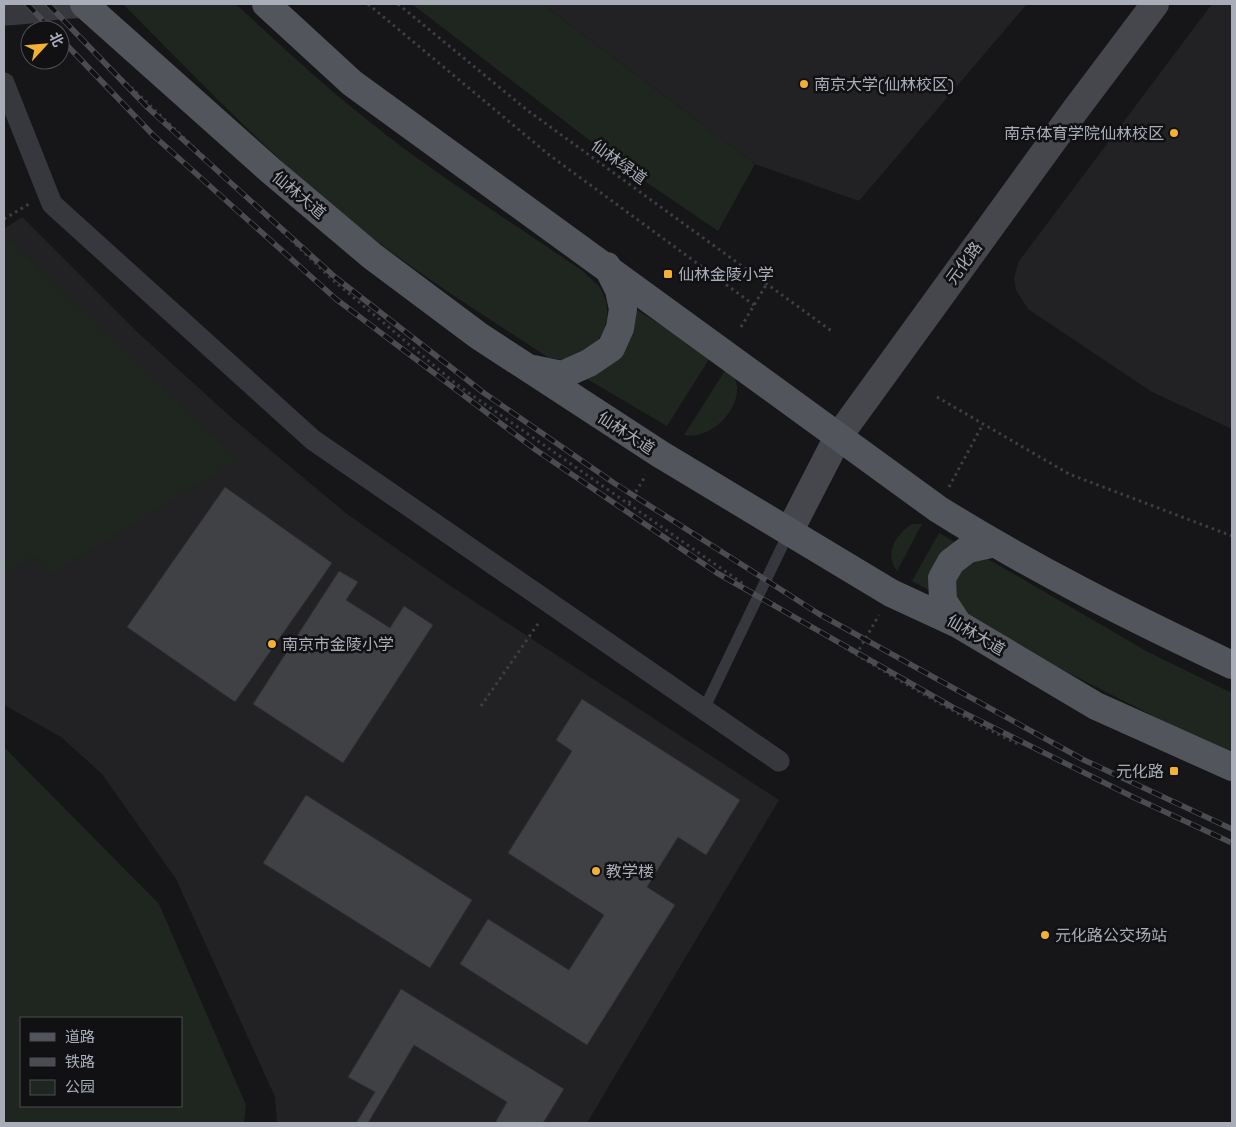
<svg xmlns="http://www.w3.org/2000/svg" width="1236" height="1127" viewBox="0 0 1236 1127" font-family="'Space Grotesk','Noto Sans SC',sans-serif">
<rect width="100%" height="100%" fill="#161618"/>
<path fill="#222225" d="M542,4H1027L859,201L755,164Z
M1212,4H1232V429L1152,392L1028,309L1016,290L1014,278L1019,261Z
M22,217L136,331L233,419L347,514L446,583L779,800L587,1123H277L275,1097L176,879L102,774L61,737L4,705V229Z"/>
<path fill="#1e261f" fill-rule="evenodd" d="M123,4H236C279,44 323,85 370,122C437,176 512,222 584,272C589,278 599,284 602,291C617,320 598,353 568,360C563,361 554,358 549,358C499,325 449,294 401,259C299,186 211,93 123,4Z
M412,4H542L755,164L718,231L627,169Z
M9,240L238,460L50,575L34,555L4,576V243Z
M632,307L711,356L667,426L587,379C622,366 623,338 632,307Z
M728,366C733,374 738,382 737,392C735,415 708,440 684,435Z
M912,524H922L897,571C884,553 895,535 912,524Z
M939,533L960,545L934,593L912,581Z
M988,559L1148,652L1232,693V756L1053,665L967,616L952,597L956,569L973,560Z
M4,747L159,904L246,1105L244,1123H4ZM21,1018H181V1106H21Z"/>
<path fill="#404145" stroke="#303034" d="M225,487L332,563L235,702L127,627Z
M339,571L358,582L346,600L390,628L404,606L433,625L343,763L253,704Z
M582,699L740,800L706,855L678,837L647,887L675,905L587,1045L460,964L488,919L569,970L604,915L508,853L572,751L556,740Z
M306,795L472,900L430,968L263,863Z
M401,989L564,1089L543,1123H495L507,1102L414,1045L368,1123H356L375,1092L348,1077Z"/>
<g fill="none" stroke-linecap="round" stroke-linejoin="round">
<path stroke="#3d3f44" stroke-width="3" stroke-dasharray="2.5 4" stroke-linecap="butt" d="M368,4L548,154L754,305
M398,4L527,110L833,332
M70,29L334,281L456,384L745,585
M4,219L29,204
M741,327L766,285
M937,397L1069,474L1232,536
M949,487L983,424
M629,503L646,475
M773,603C853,653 933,703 1018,744
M856,655L879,615
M481,706L540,621"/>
<path stroke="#37383d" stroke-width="11" d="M704,709L789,532"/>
<path stroke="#37383d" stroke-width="21" d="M4,15C32,15 59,6 87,8
M4,83L52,204L313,440L779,761"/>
<path stroke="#45474d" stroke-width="28" d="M789,532L838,437L1076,109L1155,4"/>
<path stroke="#53555c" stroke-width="28" d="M84,4L270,170L372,256L479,336L660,454L891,593L958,624L1096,706L1232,767
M266,4L352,83L938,509C1032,568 1132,618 1232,665
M533,369L562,375L589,363L611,348L620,328L623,309L619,290L607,266
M958,624L943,601L942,578L951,562L968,549L995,543"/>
<defs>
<path id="rail" d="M27,4L52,30
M48,4L148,108L335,277L484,393L614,483L819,614L1084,760L1232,829
M60,38L154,136L336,299L536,450L717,573L954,708L1133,797L1232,843"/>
</defs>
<use href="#rail" stroke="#4a4c52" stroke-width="5.5"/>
<use href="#rail" stroke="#111113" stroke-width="4" stroke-dasharray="11" stroke-linecap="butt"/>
</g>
<g fill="#f2b134" stroke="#111113" stroke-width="2">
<circle cx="804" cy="84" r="5"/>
<circle cx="1174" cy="133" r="5"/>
<rect x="663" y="269" width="10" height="10" rx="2.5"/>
<circle cx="272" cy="644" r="5"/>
<rect x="1169" y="766" width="10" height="10" rx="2.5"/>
<circle cx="596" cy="871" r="5"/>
<circle cx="1045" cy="935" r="5"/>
</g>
<g text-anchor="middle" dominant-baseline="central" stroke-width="5" stroke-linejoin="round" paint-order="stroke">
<g font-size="16" fill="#a8adb8" stroke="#111113" text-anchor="start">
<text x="814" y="84">南京大学(仙林校区)</text>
<text x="1164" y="133" text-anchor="end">南京体育学院仙林校区</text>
<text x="678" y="274">仙林金陵小学</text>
<text x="282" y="644">南京市金陵小学</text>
<text x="1164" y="771" text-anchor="end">元化路</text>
<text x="606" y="871">教学楼</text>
<text x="1055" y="935">元化路公交场站</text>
</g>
<g font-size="16" fill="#a8adb8" stroke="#111113">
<text transform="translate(619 162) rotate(36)">仙林绿道</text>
<text transform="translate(299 195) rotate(40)">仙林大道</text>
<text transform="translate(964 263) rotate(-54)">元化路</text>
<text transform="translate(626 433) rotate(33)">仙林大道</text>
<text transform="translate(976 635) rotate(30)">仙林大道</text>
</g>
</g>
<rect width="1236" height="1127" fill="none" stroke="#a8adb8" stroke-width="10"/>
<rect x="20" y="1017" width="162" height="90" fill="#111113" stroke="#4d4f55"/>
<rect x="30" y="1033" width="25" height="8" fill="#53555c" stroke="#4d4f55"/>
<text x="65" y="1042" font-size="15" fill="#a8adb8">道路</text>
<rect x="30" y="1058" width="25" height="8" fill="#4a4c52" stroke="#4d4f55"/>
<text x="65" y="1067" font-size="15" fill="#a8adb8">铁路</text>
<rect x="30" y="1080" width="25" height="15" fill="#1e261f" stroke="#4d4f55"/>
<text x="65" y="1092" font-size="15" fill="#a8adb8">公园</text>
<g transform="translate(45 45) rotate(64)"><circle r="24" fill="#111113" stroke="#4d4f55"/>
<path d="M0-4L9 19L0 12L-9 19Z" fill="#f2b134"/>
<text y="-8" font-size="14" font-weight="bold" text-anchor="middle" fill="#a8adb8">北</text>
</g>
</svg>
